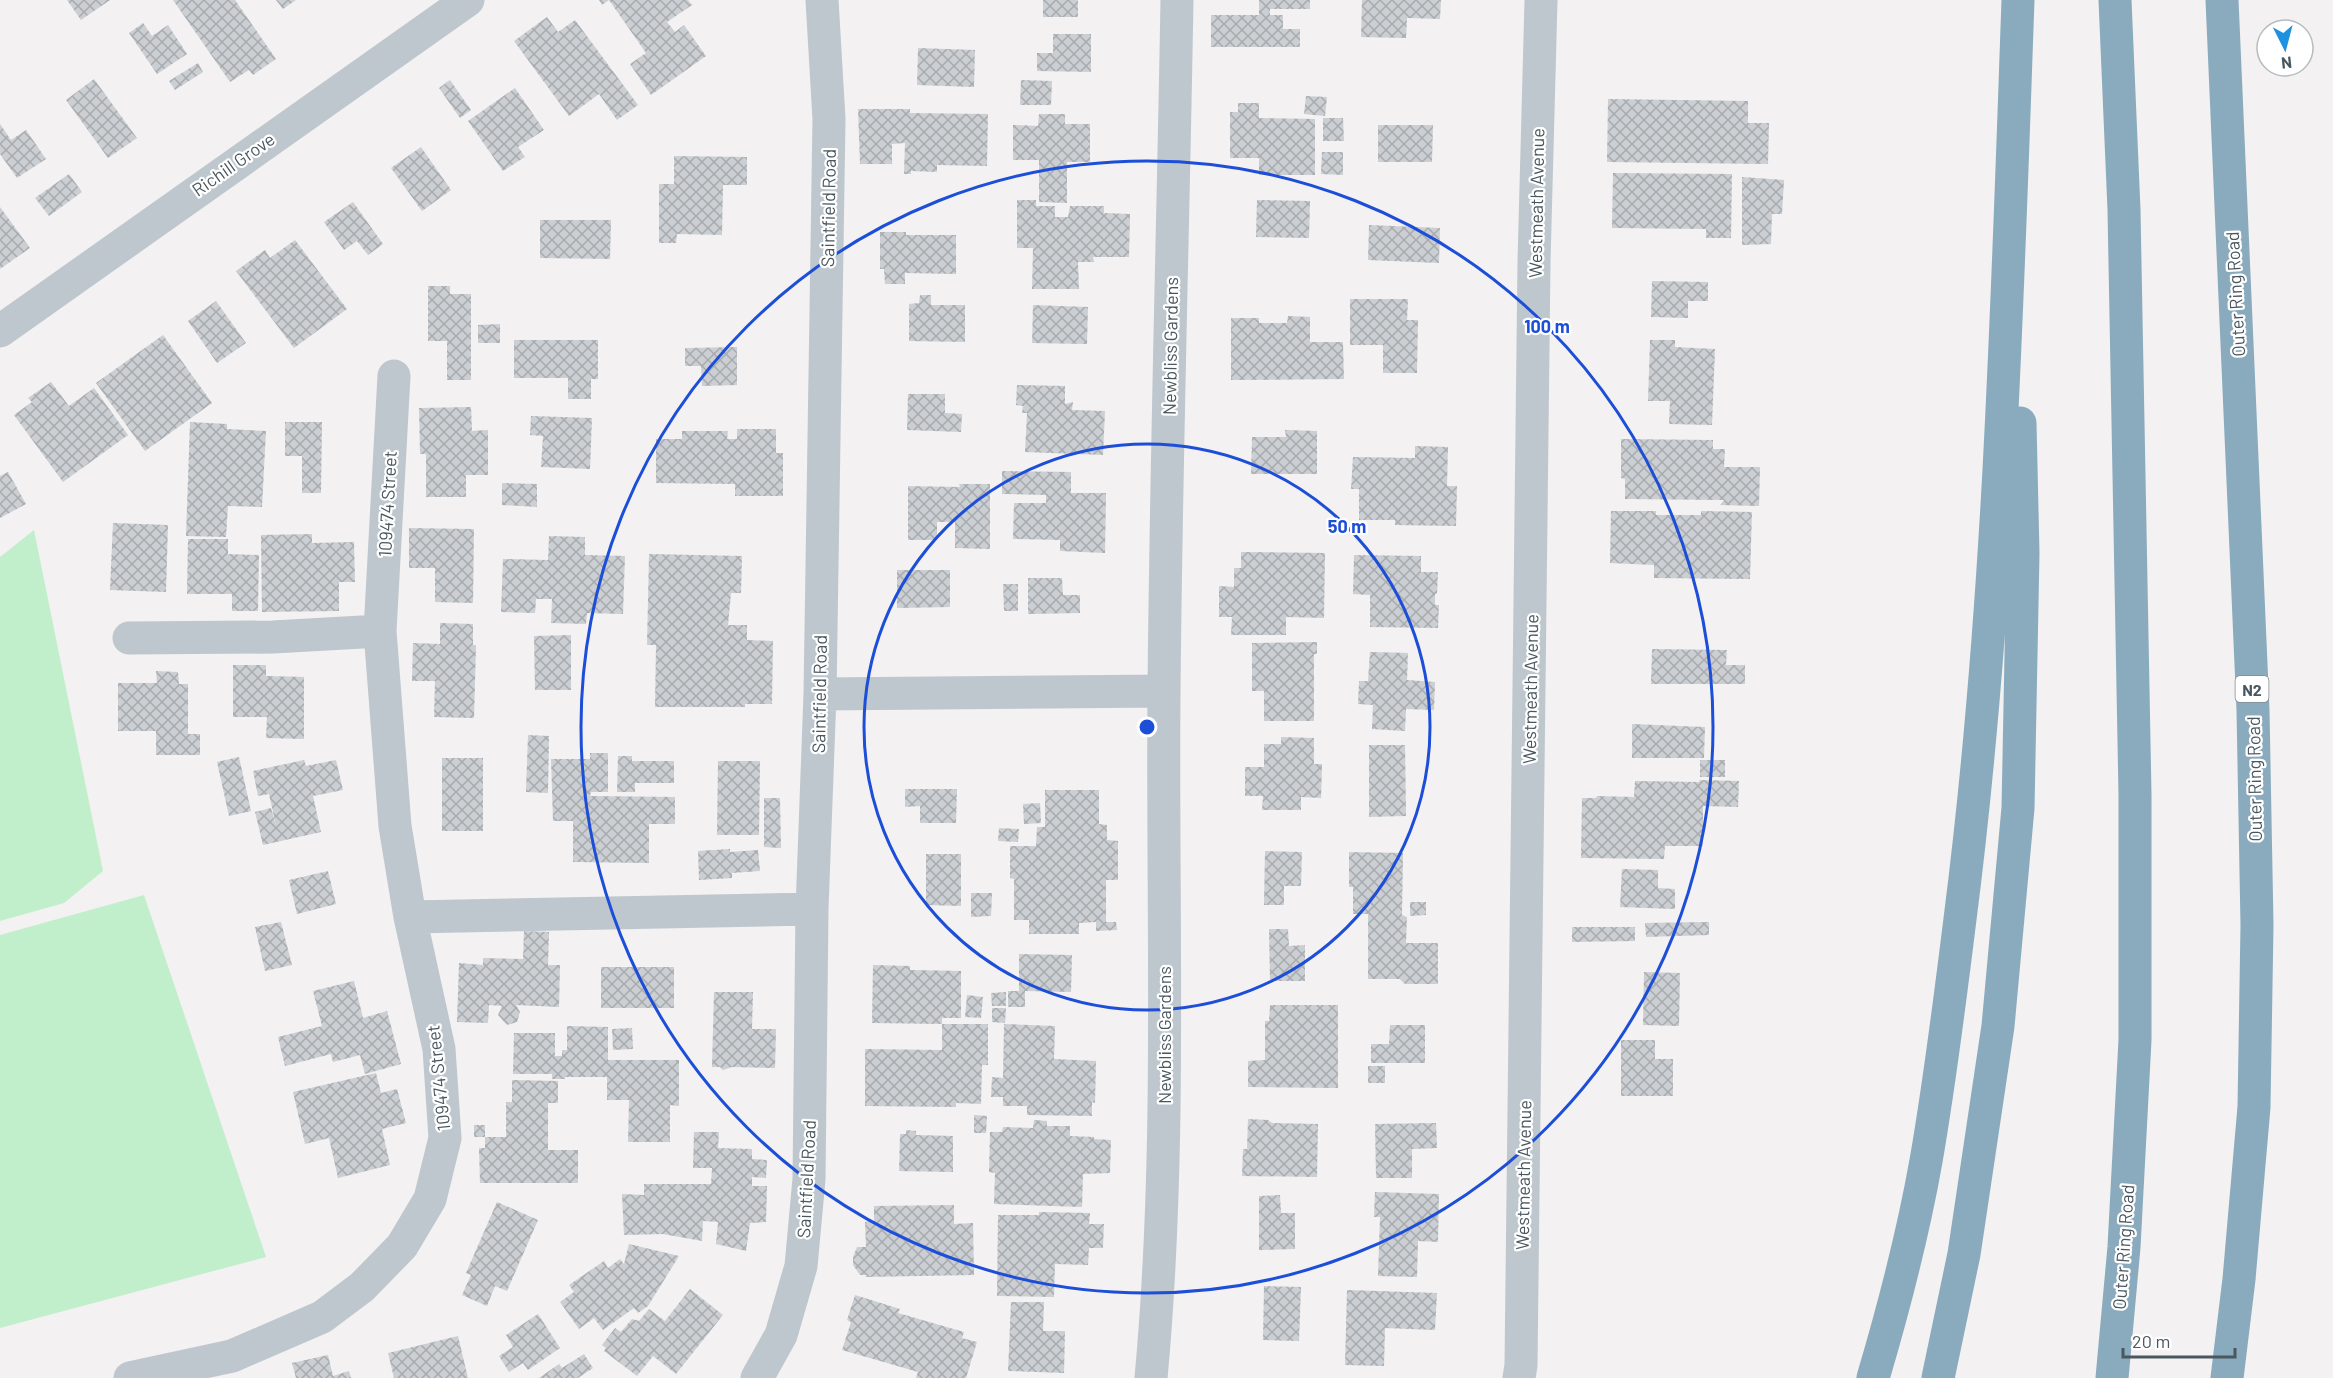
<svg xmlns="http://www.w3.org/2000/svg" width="2333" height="1378" viewBox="0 0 2333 1378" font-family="Barlow,sans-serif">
<defs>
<pattern id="building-cross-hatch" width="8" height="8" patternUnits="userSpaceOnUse" patternTransform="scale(1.5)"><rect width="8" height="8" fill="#cbcfd3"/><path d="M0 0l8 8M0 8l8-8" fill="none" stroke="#a7abae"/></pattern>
</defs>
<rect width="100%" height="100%" fill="#f3f1f1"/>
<path fill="#c1efcb" d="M34,530L103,871L64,903L0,921V557Z
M144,895L266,1257L0,1328V935Z"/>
<path fill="url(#building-cross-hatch)" d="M67,0H110L81,20Z
M173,0H235L276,59L253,75L249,70L230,82Z
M276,0H296L283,9Z
M599,0H688L692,5L667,22L675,32L684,25L706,56L651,95L630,64L646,53L609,0L602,5Z
M1043,0H1078V17H1043Z
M1259,0H1310V9H1270V15H1283V29H1300V47H1211V15H1259Z
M1362,0H1441L1440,19L1407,18L1406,38L1361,37Z
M547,17L558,32L575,20L638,105L617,120L599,94L569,116L514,41Z
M143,23L152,36L168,25L187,54L157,74L129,33Z
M1053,34H1091V72L1037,71V53H1053Z
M918,48L975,50L974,87L917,85Z
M198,63L203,72L175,90L169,81Z
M94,79L137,138L108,158L66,100Z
M450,80L471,110L460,118L439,88Z
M1021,80L1052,81L1051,105H1020Z
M515,88L544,130L518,147L525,157L503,171L468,121Z
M1306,96L1327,97L1325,116L1304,114Z
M1608,99L1748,101V123H1769L1768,164L1607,162Z
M1238,103H1259V118L1315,119V175H1259V158H1230V112H1238Z
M858,109H910V113L988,114L987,166L937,165V172L911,171V174H904L905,143L892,144V164H860Z
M1039,114H1065V124H1090V162H1067V203L1039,202V160H1013V125L1038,126Z
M1323,118H1343L1344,141H1323Z
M0,124L11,140L26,130L46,159L17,178L0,154Z
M1378,125H1433L1432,162H1378Z
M421,147L451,190L422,211L391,168Z
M1322,152H1343V175L1321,174Z
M674,156L747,157V185H723L722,235L677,234L676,243H659V184H674Z
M1613,173L1732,174L1731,238H1706V229L1612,228Z
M69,174L82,192L49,216L35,198Z
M1742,177L1784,180L1782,214H1772L1771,244L1742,245Z
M1017,200H1036V206H1055V217H1068L1070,206H1104V213L1130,214L1129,257H1093L1094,262H1078L1079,289H1032L1033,248H1017Z
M1257,200L1310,201L1309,238L1256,237Z
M353,202L383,244L368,255L357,241L344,250L324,222Z
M0,207L30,248L0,269Z
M540,220H611L610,259L540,258Z
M1369,225L1440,228L1439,263L1368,260Z
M880,232H906V235H956V274L905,273V284H885L884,269H880Z
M295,240L347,309L294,348L236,271L265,250L270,258Z
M1652,281L1708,282V301H1688V318L1651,317Z
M428,286H450V294H471V380H447V341H428Z
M920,295H931V305H965V342L909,341V304L919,303Z
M1350,299H1408L1407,320H1418L1417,373H1383V345H1350Z
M216,301L246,343L217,363L188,321Z
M1033,305L1088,307L1087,344L1032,343Z
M1288,316L1310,317V342H1343L1344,379L1231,380V318H1259V323H1287Z
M500,324V343H478V325Z
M163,335L212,403L145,451L96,383Z
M514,340H598V379H591V399H568V378H514Z
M1650,340H1675V347L1715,349L1712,425L1669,424L1670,401H1648Z
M737,347V385L702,386L701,366H685V348Z
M51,382L69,406L94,388L128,435L63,482L14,415L32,402L28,398Z
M1017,385L1065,386V404L1073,402L1072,410L1105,411L1103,455L1025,452L1027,413H1022L1023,406L1016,405Z
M908,394H945V413L962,414L961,432L907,430Z
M471,407L472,431L488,430V475H466V497H426V454H420L419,408Z
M531,416L592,418L590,469L541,467L543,436L530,435Z
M190,422L227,424V429L266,431L262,507L228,506L226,537L186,536Z
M285,422H322L321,493H302V456H285Z
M737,429H776V453H783V496H735V484L656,483V439H682V431H728L727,439H737Z
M1285,430L1317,431V474H1251L1252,437H1286Z
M1621,439L1713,440V449H1725L1724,467H1760L1759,506L1720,505L1724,500L1625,499V479L1621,478Z
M1415,446L1448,447L1447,486H1457L1456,526L1395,525V520H1359V489H1351L1353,457L1415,458Z
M1002,471L1071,472V493H1106L1105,553L1060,551V540L1013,539L1014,503H1046V495L1002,494Z
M8,472L26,504L0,518V476Z
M502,483L537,484V507L502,505Z
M959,484H990V549L955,548V522H937V540H908V486L960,487Z
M1611,511H1656V515H1701V511L1752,512L1750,579L1654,578V565L1610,563Z
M113,523L168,525L166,592L110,590Z
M409,528L474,529L473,603L435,602V568H409Z
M312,534V543L354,542L355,582H339V611L262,612L261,535Z
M549,536L585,537V555L625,556L623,614L587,613L586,624L551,623L552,599H536L535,613L501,612L503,559L548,560Z
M188,539H228V554L259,555L258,611H232V594H187Z
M1241,552L1325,553L1324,618L1286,617V635H1231L1232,617H1219V586L1234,587V568H1241Z
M649,554L742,556L741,593H731L728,625H747V640L773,641L772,704H745V707H655L656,645H647Z
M1354,555L1421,556V572H1438L1437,594H1435V605H1439L1438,628L1370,627V595L1353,594Z
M897,570H950V607L897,608Z
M1028,578H1062L1063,595H1080V613L1028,614Z
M1003,584H1018V611H1004Z
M440,623L473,624V645H476L474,718L434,717L435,681H412L413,643L440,644Z
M571,635V690H535L534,636Z
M1317,642V654H1314V721H1264V691H1252V643Z
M1652,649L1727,650L1726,665H1745V684H1651Z
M1370,652L1408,653L1407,680L1435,682L1434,710L1406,709L1405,731L1372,729L1373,705L1358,704L1359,681H1368Z
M233,665H266V676L304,677V739L266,738L267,717H233Z
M156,671L178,672L179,684H188V734H200V755H156V731H118V683H157Z
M1632,724L1705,727L1704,758H1632Z
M528,735L549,736L548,793L526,792Z
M1281,737L1314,738V764H1322L1321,798L1301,797V810H1262L1263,796H1245V767H1264V744H1281Z
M1369,745H1405L1406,816L1369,817Z
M590,753H608V792H591L590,796L675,797V824H649V863L573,862V821H553L551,759H590Z
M618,756H632V761H674V783H635V792H617Z
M239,757L251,811L229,816L217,762Z
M442,758H483V831H442Z
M304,760L306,766L336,760L343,790L313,796L321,832L263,845L255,812L271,808L276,826L269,794L258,796L253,771Z
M1700,760H1725V777H1700Z
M718,761H760L759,835H717Z
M1700,780L1739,781L1738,807L1703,806V846H1665L1664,859L1581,858L1582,798H1596L1597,796L1634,797L1635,781L1699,782Z
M905,789H957L956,823H920V806L905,807Z
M1045,790H1099V824L1107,825V840L1118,841V880H1106V922H1116L1117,930L1096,931V922L1079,923V934H1029V920H1014V879L1010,878V846H1036L1037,827H1045Z
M764,798H780L781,848L764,847Z
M1040,803L1041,823L1024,824L1023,804Z
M999,828L1019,829L1018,842L998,841Z
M730,849V852L758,850L760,871L732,873V878L699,880L698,851Z
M1265,851L1302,852L1301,886H1284V905H1264Z
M1349,852L1403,853L1402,915L1407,917L1406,943H1438V984H1405L1400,979H1368V914H1353V887H1349Z
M926,854H961V906L926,905Z
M1622,869L1658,870V888L1675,889V909L1620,907Z
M328,871L336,904L297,914L289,880Z
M971,893H992L991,916L971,917Z
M1410,902H1426V915L1410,916Z
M281,922L292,965L265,971L255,927Z
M1709,922V935L1646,937L1645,923Z
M1572,927H1635V941L1572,942Z
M1269,929H1288L1289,946L1305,945V981H1270Z
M524,931L549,932L548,965H560L559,1007L516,1005L520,1012L517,1022L507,1025L498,1015L502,1006L489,1005L488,1023L457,1022L459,963L483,965V958L523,959Z
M1019,954L1072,955L1071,992L1025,991V1007H1008V991H1019Z
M873,965L910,966V970L961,971V1018H942V1024L872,1023Z
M601,967H674V1008H601Z
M1644,972L1680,973L1679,1026L1643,1025Z
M354,981L363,1018L387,1011L401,1064L365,1074L360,1055L333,1062L331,1054L285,1066L278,1037L322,1026L313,991Z
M714,992H753L752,1029H776L775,1068L732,1067L723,1070L720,1067H712Z
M1006,992V1006H992L991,993Z
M967,995L983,997L981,1018L965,1017Z
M1270,1005H1338V1088L1248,1087V1061L1265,1060V1021H1269Z
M992,1008H1006L1005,1023L992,1022Z
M942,1024H988V1065H982L981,1104L956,1103V1107L865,1106V1049L942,1050Z
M1004,1024L1055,1026L1054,1059L1096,1061L1095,1103L1092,1102V1116L1027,1115V1106H1003V1097H991L992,1077L1003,1078Z
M1390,1025H1425V1063H1371V1044H1389Z
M567,1026L608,1027V1060H679V1106L670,1105V1142H628L629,1100H607V1077H565V1079H552V1074H513L514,1033H555V1056H562V1050H567Z
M632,1028L633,1049L613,1050L612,1029Z
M1621,1040H1655V1059H1673V1096H1621Z
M1368,1066H1385V1083H1368Z
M376,1073L381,1093L397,1089L406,1123L382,1129L390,1165L338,1178L329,1138L305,1144L293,1092Z
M512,1080L558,1081V1103H548V1150H578V1183H480L479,1148H485V1137H506V1102H512Z
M974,1115L987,1116L986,1133H974Z
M1248,1119L1268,1120L1272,1123L1318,1124L1317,1177L1242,1176L1243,1149H1247Z
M1034,1120L1047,1121V1126H1070V1136L1094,1137V1139L1111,1140L1110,1173L1083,1174L1082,1207L994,1204L995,1173L989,1172L990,1132H1002L1003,1127L1033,1128Z
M1436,1123L1437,1148L1412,1149V1178H1376L1375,1124Z
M474,1125H485V1137H474Z
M906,1130L916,1131V1135L953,1136V1172L899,1171L900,1134H906Z
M694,1132H719L718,1148L752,1149V1159L767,1160L766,1178L752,1177V1186H767L766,1222L750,1223L746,1251L716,1244L718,1222L703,1221L702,1241L663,1234L624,1235L622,1194L644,1195V1184H711L712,1168H693Z
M1375,1192L1439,1194L1438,1242L1418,1241L1417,1277L1378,1276L1380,1217H1374Z
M1280,1195L1281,1213H1295V1249L1259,1250V1196Z
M497,1202L538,1220L507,1291L495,1286L487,1306L462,1295L471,1275L466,1273Z
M954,1205V1224L973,1223L974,1275L865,1277L867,1275H860L853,1265V1257L857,1247H866L865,1222L874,1221V1206Z
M1039,1212L1090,1213L1089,1224H1104L1103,1248H1089L1088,1265L1055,1264L1054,1297L997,1296L998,1215H1039Z
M629,1244L679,1256L648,1306L638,1313L634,1308L603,1330L594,1318L579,1329L560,1302L574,1292L569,1285L604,1261L608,1268L620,1259L624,1264Z
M1264,1286L1301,1287L1299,1341L1263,1340Z
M690,1289L723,1315L676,1374L653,1356L637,1376L604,1351L606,1348L602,1345L615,1328L621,1332L632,1319L639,1321L649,1309L665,1321Z
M1347,1290L1437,1293L1435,1330L1385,1328L1384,1366L1345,1365Z
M855,1295L900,1309L898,1313L964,1332L962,1338L977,1342L966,1378H916L918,1372L842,1350L851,1322L847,1320Z
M1011,1302H1044L1043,1331H1065L1064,1373L1008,1371Z
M538,1314L560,1348L528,1370L523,1363L509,1372L499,1356L513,1347L506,1335Z
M458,1336L468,1378H394L388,1353Z
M584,1354L593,1368L578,1378H539L559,1364L562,1368Z
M328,1355L333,1376L349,1371L351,1378H296L292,1363Z"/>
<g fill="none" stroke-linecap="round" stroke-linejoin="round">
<path stroke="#bdc7cd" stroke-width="33" d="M0,331L468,0
M129,638L273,637L380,631
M820,694L1164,691
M410,917L812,909
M130,1378L232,1356L322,1317L362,1287L402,1246L430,1199L445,1138L439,1049L410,917L395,826L380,631L394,376
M757,1378L781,1335L801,1266L809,1179L812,909L820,694L829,119L822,0
M1151,1378C1172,1151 1162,921 1164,693C1166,462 1173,231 1177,0
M1519,1378L1521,1365L1534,262L1541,0"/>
<path stroke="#8aabbe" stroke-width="33" d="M2222,0L2253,710L2257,925L2254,1107L2239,1279L2227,1378
M1873,1378C1894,1307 1913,1234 1926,1161C1940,1081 1950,1000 1960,919C1999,615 2007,307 2018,0
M1938,1378L1964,1254L1998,1026L2018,808L2023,553L2020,423
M2112,1378L2124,1247L2135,1040V795L2124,210L2115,0"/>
</g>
<g fill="none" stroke="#1d4ed8" stroke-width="3">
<circle cx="1147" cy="727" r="283"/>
<circle cx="1147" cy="727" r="566"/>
</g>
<g text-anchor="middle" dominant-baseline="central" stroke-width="4.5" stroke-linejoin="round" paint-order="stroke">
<rect fill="#fff" stroke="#80898e" stroke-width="1.5" x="2235.5" y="676" width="33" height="26" rx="4.5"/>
<g font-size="16" font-weight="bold" fill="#49575e">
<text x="2252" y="689">N2</text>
</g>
<g font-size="18" fill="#49575e" stroke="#fff">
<text transform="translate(233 164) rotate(-35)">Richill Grove</text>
<text transform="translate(1536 203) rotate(-89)">Westmeath Avenue</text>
<text transform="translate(828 208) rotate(-89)">Saintfield Road</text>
<text transform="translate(2235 294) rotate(-93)">Outer Ring Road</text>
<text transform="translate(1170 346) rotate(-89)">Newbliss Gardens</text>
<text transform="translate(387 504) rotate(-87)">109474 Street</text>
<text transform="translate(1530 689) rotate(-89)">Westmeath Avenue</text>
<text transform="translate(819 694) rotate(-89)">Saintfield Road</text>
<text transform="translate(2254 779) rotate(-91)">Outer Ring Road</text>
<text transform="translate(1164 1035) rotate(-90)">Newbliss Gardens</text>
<text transform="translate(438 1078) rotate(-96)">109474 Street</text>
<text transform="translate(1523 1175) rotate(-89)">Westmeath Avenue</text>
<text transform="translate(806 1179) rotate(-87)">Saintfield Road</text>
<text transform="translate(2123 1247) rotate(-86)">Outer Ring Road</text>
</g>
</g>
<circle cx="1147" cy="727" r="9" fill="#1d4ed8" stroke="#fff" stroke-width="3"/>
<g font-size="18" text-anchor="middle" font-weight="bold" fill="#1d4ed8" stroke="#fff" stroke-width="4.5" stroke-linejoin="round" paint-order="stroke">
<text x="1547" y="333">100 m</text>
<text x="1347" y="533">50 m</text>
</g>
<g transform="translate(2285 48) rotate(174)"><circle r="28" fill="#ffffff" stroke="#b6bcbf" stroke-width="1.5"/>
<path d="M0-4.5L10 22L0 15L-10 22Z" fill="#1e91e0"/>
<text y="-9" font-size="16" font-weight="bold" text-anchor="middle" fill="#49575e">N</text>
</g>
<path d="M2123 1348v9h112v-9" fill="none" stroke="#49575e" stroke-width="3"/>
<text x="2132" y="1348" font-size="18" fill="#49575e" stroke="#ffffff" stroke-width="4.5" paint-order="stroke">20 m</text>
</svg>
